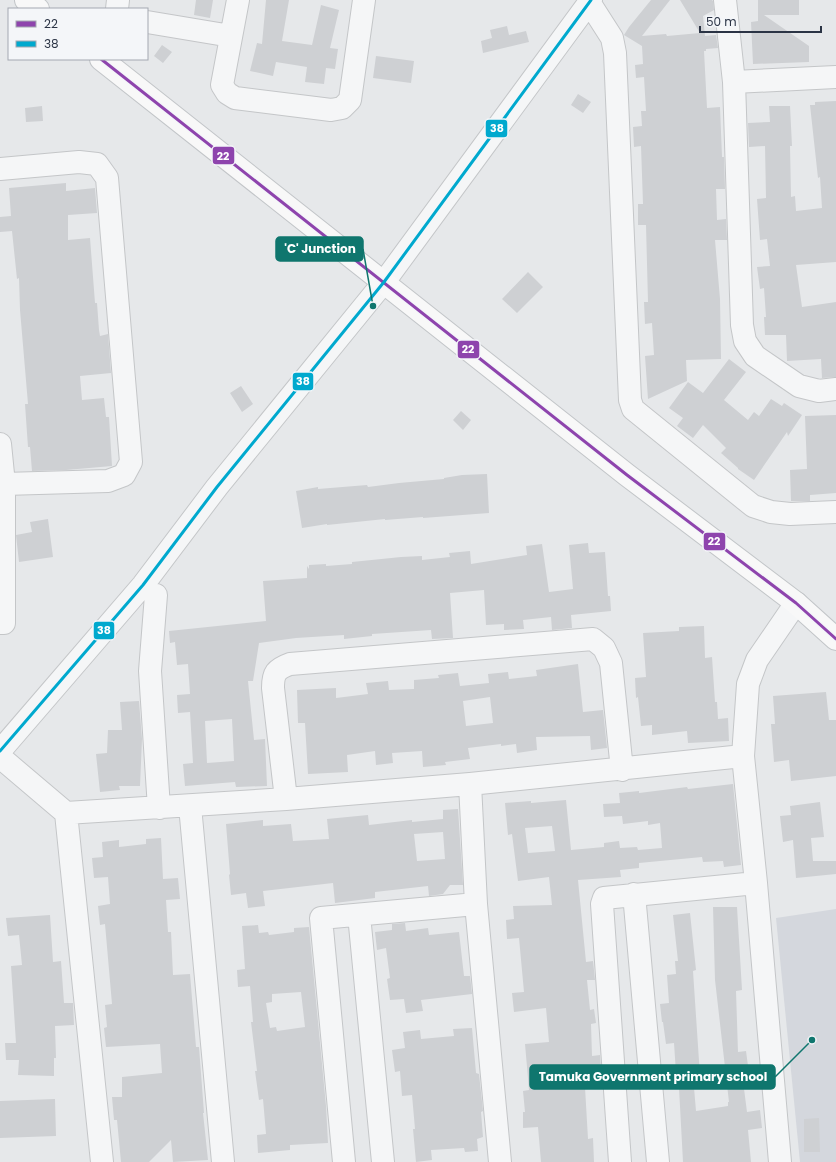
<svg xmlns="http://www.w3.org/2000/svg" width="836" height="1162" viewBox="0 0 836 1162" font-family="Poppins,sans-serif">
<rect width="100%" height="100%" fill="#e6e8ea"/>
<path fill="#d4d7dd" d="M836,909V1162H800L776,918Z"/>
<path fill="#ced0d3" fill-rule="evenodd" d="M196,0H213L210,18L194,15Z
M266,0H289L282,41L312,45L321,5L339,10L330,48L338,49L335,69L326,68L324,84L305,82L307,67L276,62L273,76L250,71L257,43L262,44Z
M651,0H670L642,36L666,34L667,36L700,33L680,0H712L713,1L714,10L703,16L705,36L716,35L718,48L706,49V51H704L707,108L720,107L722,157H724L725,189H716L717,220L726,219L727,240H715L720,299L721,359L686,360L687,381L648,399L645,356L654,355L652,323L645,324L644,302H648L646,225H638V204H643L641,146L634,147L633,127L642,126L641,111H646L644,77L636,78L635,65L643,64L642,46L624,35L629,27Z
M758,0H799V15H764L809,46V62L753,64L751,22L758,21Z
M507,26L509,35L526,31L529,42L483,53L481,41L492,38L490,30Z
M162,45L172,52L163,63L154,56Z
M376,56L414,61L411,83L373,78Z
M578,94L591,102L583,113L571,105Z
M836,101V262L796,265L802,307L836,302V377L822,378L821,359L787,361L786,335H765L764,317H766L764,288L760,289L757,267L770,266L767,239L760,240L757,199L766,198L765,146L749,147L748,123L770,122L769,106H790L792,146H790L791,197L795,196L796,211L822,208L820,177L818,178L810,105H815V102Z
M42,106L43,121L26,122L25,108Z
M66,183V191L95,188L97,213L68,215V240L90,238L95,303H97L99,330L100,336L108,334L111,373L80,376L82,400L104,398L106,417H109L112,466L66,470L32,471L30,447H28L27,433L25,404H28L20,310L19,278L17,279L12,231L0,232V217L11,216L9,188Z
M528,272L543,287L517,313L502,299Z
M729,359L746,372L724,400L748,420L754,412L759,416L771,399L782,406L784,403L802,415L788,436L787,432L754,480L738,469V468L721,453L726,448L703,425L693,438L677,426L683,418L669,408L688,382L703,393Z
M241,386L253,404L242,412L230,393Z
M461,411L471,420L463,430L453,420Z
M836,415V493L810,495V501H791L790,470L807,469L805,416Z
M487,474L489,513L423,518V517L385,520V519L327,525V524L302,528L296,491L318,487V489L367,485L368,487L399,483L444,479V478L462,475Z
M48,519L53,557L19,562L16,535L32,532L30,522Z
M588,543L589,553L605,552L608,596H610L611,611L571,615L572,628L552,630L551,617L523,620L524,629L504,630V624L486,625L484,590L450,593L453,638L432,639L431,630L372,634V636L344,639V635L296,638L259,643L253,681H248L254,740L265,739L267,786L236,787L235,782L185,786L183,764L193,763L190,712L178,713L177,695L190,694L188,664L177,665L175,642L170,643L169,631L266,621L263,581L307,578V566L309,569V565L326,564V566L352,564V562L401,557L422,556V560L450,557L449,553L470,551L471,564L527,555L526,546L542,544L549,592L573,589L569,545ZM232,719L234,761L207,763L205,721Z
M704,626L705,658L712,657L715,702H717L718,719L728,718L729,741L688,743L687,731L652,735V725L641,726L638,697L636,698L635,678L646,677L643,633L679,631V627Z
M578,664L583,712L603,710L607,748L591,750L590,736L536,737L537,750L517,753L516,744L501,746V744L468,748L470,759L445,762L446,765L423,767L422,751L392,753L393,763L376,765L375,751L347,755L348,772L308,774L305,723H298L297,690L336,688V698L368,694L366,683L388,681L389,690L414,689V680L439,678L438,675L458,673L460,686L489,683L488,674L508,672L509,679L537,676L536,670ZM490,697L493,723L466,726L463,701Z
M826,692L829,720H836V776L791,781L789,760L774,762L771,724H775L773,696Z
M139,701L142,739L140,786H119L120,790L100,792L96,754L107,753L108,730H122L120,702Z
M733,784L741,865L724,867L723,861L703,862L702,857L639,863V868L620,870L621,877L578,880L586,962L593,961L595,980H587L590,1010L594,1009L596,1023L591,1024L592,1056L600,1055L601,1069L584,1070L588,1139L593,1138L594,1162H541L538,1127L523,1128V1112H525L523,1091L529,1090L525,1044L549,1042L546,1008L514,1012L512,993L524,992L519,938L507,939L506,920L514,919L513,906L552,905L549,877L518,881L512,834L508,835L505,803L531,801V803L566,800L571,850L604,847V843L619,841L620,848L637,847L638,850L662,848L660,823L648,825V821L623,824L622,816L604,817L603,804L620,803L619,793L639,791V793L687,787L688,789ZM552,826L555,851L528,853L525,828Z
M820,802L824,837L811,838L813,861H836V874L796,878L793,840L783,842L780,816L791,815L790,806Z
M458,809L463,885H450L443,894L429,896L428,886L375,892V898L335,903L333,883L263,891L265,906L248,908L246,893L231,895L229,875L230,874L226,824L263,820V826L291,824L293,841L329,839L327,819L368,815L369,825L412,820V822L443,819V810ZM443,832L445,859L417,861L414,834Z
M161,838L163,879L178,878L180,899L166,900L168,932H171L173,975L190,974L196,1047H199L204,1113H203L208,1160L173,1162L171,1140L149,1162H121L117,1120H114L112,1097H122V1077L162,1073L160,1044L106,1047L104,1028L107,1027L105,1005L112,1004L105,924L100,925L98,906L110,904L108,877L94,878L92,858L103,857L102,842L119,840V847L146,844V839Z
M713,907H737L742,990L736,991L738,1052L746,1051L750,1081H743L747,1112L760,1110L762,1128L748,1130L751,1162H683L679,1088H677L674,1043L666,1044L663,1022H662L660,1004L669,1003L667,975L676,974L675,961H678L673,915L690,913L696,970L693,971L700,1076H693L696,1111L728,1106V1102H729L715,980Z
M50,915L53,962L61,961L64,1003H73L74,1025L55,1026L56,1058H54V1076L18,1075L19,1060H6L5,1043H16L11,966L22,965L19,935L8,936L6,918Z
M405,923L406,931L428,928L429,935L459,932L464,976H470L472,994L421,1000L423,1011L406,1013L404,999L390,1000L387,979L390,978L386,948L377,950L375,932L392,930V924Z
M258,925L259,933L268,932L269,935L294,932V928L309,927L326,1106L328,1143L290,1145V1150L258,1153L257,1135L266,1134L263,1099L259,1100L255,1071H257L251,1022H253L250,986L238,987L237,970L245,969L242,926ZM301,992L305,1027L277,1031L276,1027L270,1028L266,1003L272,1002V994Z
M472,1028L476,1073L479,1074L483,1111L481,1112L483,1137L477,1139L478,1151L465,1152L464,1148L431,1150L432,1160L416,1162L413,1129H415L412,1095L402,1096L400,1071L395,1072L392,1050L405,1048L403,1032L420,1030L421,1039L454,1036L453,1029Z
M55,1099L56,1136L0,1138V1101Z
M819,1118L820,1152H804V1119Z"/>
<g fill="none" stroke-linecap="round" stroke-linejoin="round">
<defs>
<path id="minor" d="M238,0L222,85L227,93L235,98L331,110L342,108L350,100L364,0
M725,0L734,82L742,325L745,341L755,356L799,386L819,391L836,389
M589,2L612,38L615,53L630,400L633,409L753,506L771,512L790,514L836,512
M117,9L118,0
M147,22L231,36
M734,82L836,77
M0,169L79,162L97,164L107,178L131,462L124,475L108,481L4,484
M0,444L4,484V623H0
M156,595L150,671L159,808
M0,751L143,585L217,487L384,282L591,0
M0,757L66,813
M470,784L476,904L500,1162
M286,799L273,688C273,673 276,669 290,664L593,639L604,648L611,663L622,770
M190,806L223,1162
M634,894L658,1162
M359,915L383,1162
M102,1162L66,813L286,799L470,784L743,756
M344,1162L321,918L476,904
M620,1162L602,904L604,898L756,883
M780,1162L756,883L743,756L748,684L757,660L796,603"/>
<path id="major" d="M26,0L38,9
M101,59L627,475L796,603L836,639"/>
</defs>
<use href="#minor" stroke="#c4c6c8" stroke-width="24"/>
<use href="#major" stroke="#c2c5c8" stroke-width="24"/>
<use href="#minor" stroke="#f5f6f7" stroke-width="22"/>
<use href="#major" stroke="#f8f8f8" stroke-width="22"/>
<defs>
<path id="bus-1" d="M101,59L627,475L796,603L836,639"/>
<path id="bus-2" d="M0,751L143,585L217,487L384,282L591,0"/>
</defs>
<use href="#bus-1" stroke="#f4f6f9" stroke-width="6"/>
<use href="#bus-2" stroke="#f4f6f9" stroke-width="6"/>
<use href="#bus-1" stroke="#8e44ad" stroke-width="3"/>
<use href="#bus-2" stroke="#00a9ce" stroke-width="3"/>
</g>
<path fill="none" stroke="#0f766e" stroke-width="1.5" d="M373 306L363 249M812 1040L775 1077"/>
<g fill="#0f766e" stroke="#f4f6f9" stroke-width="1.5">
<circle cx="373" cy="306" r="4"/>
<circle cx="812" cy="1040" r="4"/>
</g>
<g fill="#0f766e" stroke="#0f766e" stroke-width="1.5">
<rect x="276" y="237" width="87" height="24" rx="4"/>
<rect x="530" y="1065" width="245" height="24" rx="4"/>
</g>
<g font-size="12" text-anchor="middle" font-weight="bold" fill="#fff">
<text x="320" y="253">'C' Junction</text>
<text x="653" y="1081">Tamuka Government primary school</text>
</g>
<g stroke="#f4f6f9" stroke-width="1.5">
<rect x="485" y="119" width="23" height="19" rx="4" fill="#00a9ce"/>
<rect x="212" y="146" width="23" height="19" rx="4" fill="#8e44ad"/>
<rect x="457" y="340" width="23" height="19" rx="4" fill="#8e44ad"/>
<rect x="292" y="372" width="22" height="19" rx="4" fill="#00a9ce"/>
<rect x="703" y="532" width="23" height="19" rx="4" fill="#8e44ad"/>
<rect x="93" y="621" width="22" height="19" rx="4" fill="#00a9ce"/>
</g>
<g font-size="11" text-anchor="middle" font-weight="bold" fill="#fff">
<text x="497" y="132">38</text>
<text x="223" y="160">22</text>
<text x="468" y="353">22</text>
<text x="303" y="385">38</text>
<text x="714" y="545">22</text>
<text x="104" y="634">38</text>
</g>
<rect x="8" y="8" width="140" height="52" fill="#f4f6f9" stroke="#a4a8b1"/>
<rect x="16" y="21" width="20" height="6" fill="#8e44ad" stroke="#a4a8b1"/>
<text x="44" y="28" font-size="12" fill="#2b3445">22</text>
<rect x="16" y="41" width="20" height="6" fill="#00a9ce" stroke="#a4a8b1"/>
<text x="44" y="48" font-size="12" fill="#2b3445">38</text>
<path d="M700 26v6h121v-6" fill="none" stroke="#2b3445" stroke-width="2"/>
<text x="706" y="26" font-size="12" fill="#2b3445" stroke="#f4f6f9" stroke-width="3" paint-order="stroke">50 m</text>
</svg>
